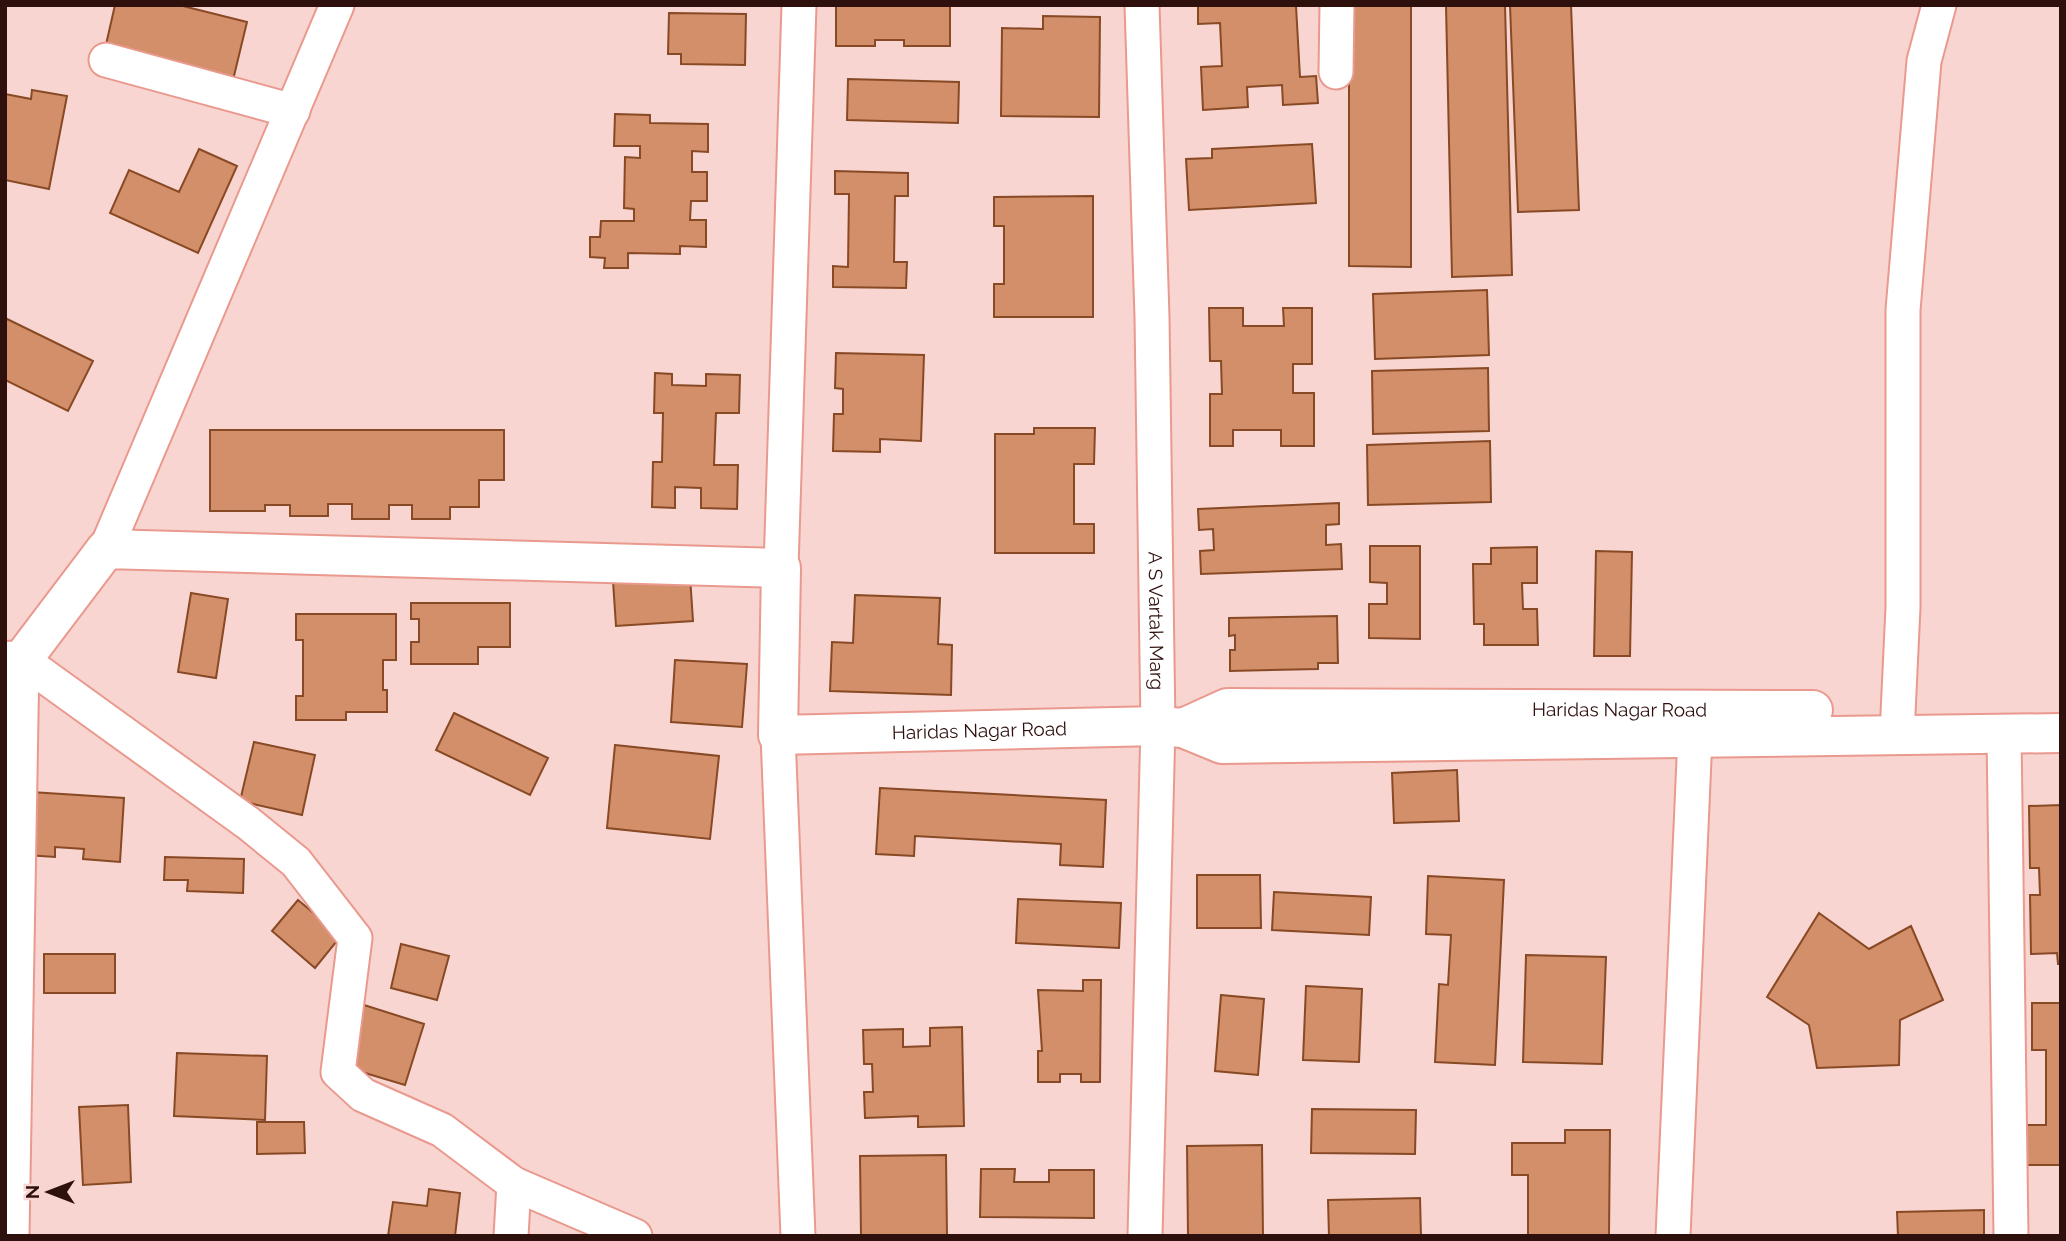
<svg xmlns="http://www.w3.org/2000/svg" width="2066" height="1241" viewBox="0 0 2066 1241" font-family="Raleway,sans-serif">
<rect width="100%" height="100%" fill="#f8d5d0"/>
<path fill="#d38e6a" stroke="#884925" stroke-width="2" d="M115,5H179L247,22L233,80L105,49Z
M836,5H950V46H904V40H875V46H836Z
M1198,5H1312L1296,6L1300,77L1316,76L1318,103L1283,105L1282,85L1247,87L1248,107L1203,110L1201,67L1222,66L1220,23L1198,24Z
M1349,5H1411V267L1349,266Z
M1446,5H1505L1512,275L1452,277Z
M1510,5H1571L1579,210L1518,212Z
M669,13L746,14L745,65L681,64V54H668Z
M1043,16L1100,17L1099,117L1001,116L1002,28L1043,29Z
M848,79L959,82L958,123L847,120Z
M32,90L67,96L49,189L5,180V94L31,99Z
M615,114L650,115V123L708,124V152L692,151V172H707V201H691L690,220H706V247L680,246V254L628,253V268H604L605,258L590,257V237H600L601,221H634V209L624,208L625,157L640,158V146H614Z
M1312,144L1316,203L1189,210L1186,159L1212,158V149Z
M199,149L237,166L198,253L110,213L129,170L179,192Z
M835,171L908,173V196H895L894,262H907L906,288L833,287V266L848,267L849,194H835Z
M1093,196V317H994V284H1004V226H994V197Z
M1487,290L1489,355L1375,359L1373,294Z
M1209,308H1243V326H1284L1283,308H1312V364H1293V393H1314V446H1281V430H1233V446H1210V394H1222L1221,361H1210Z
M5,318L93,361L68,411L5,380Z
M836,353L924,355L921,441L880,439V452L833,451L834,414H843V389L835,388Z
M1488,368L1489,431L1373,434L1372,371Z
M655,373L672,374V385L706,386V374L740,375L739,413H716L714,465H738L737,509L701,508V488L675,487V508L652,507L653,462H662L663,413H654Z
M1034,428H1095L1094,464H1074V524H1094V553H995V434H1034Z
M210,430H504V480H479V507H450V519H412V505H389V519H352V504H328V516H290V505H265V511H210Z
M1490,441L1491,502L1368,505L1367,445Z
M1339,503V524L1326,525V545L1341,544L1342,569L1201,574L1200,551L1214,550L1213,529L1199,530L1198,509Z
M1370,546H1420V639L1369,638V604H1387V583L1370,582Z
M1537,547V583H1522L1523,609H1537L1538,645H1484V624H1474L1473,564H1491V548Z
M1596,551L1632,552L1630,656H1594Z
M690,576L693,621L616,626L613,581Z
M191,593L228,599L216,678L178,672Z
M855,595L940,598L938,644L952,645L951,695L830,691L832,642L853,643Z
M411,603H510V647H478V664H411V642H419V619H411Z
M296,614H396V660H383V690H387V712H346V720H296V696H303V640H296Z
M1337,616L1338,663H1318V669L1230,671V650H1235V635L1229,636V618Z
M675,660L747,664L742,727L671,722Z
M454,713L548,758L530,795L436,750Z
M254,742L315,755L302,815L240,801Z
M615,745L719,756L710,839L607,828Z
M1457,770L1459,821L1394,823L1392,773Z
M880,788L1106,800L1103,867L1060,865L1061,844L915,836L914,856L876,854Z
M31,792L124,798L120,862L83,859L84,849L55,847V857L26,855Z
M2061,805V964H2058L2057,953L2031,954L2030,895H2040L2039,868H2030L2029,806Z
M165,857L244,859L243,893L187,891L188,880H164Z
M1197,875H1260L1261,928H1197Z
M1428,876L1504,880L1495,1065L1435,1062L1439,984L1448,985L1451,935L1426,934Z
M1274,892L1371,897L1369,935L1272,930Z
M1018,899L1121,903L1119,948L1016,943Z
M298,900L341,936L315,968L272,931Z
M1819,913L1869,949L1911,926L1943,1000L1900,1020L1899,1065L1817,1068L1809,1025L1767,997Z
M401,944L449,956L437,1000L391,988Z
M44,954H115V993H44Z
M1526,955L1606,957L1602,1064L1523,1062Z
M1083,980H1101L1100,1082H1081V1074H1060V1082H1038V1051H1042L1038,990L1083,991Z
M1306,986L1362,989L1359,1062L1303,1060Z
M1221,995L1264,999L1258,1075L1215,1071Z
M2032,1003H2061V1165H2024V1125H2046V1050H2032Z
M364,1005L424,1024L405,1085L345,1067Z
M962,1027L964,1126L918,1127V1116L865,1118L864,1092H873L872,1064H864L863,1030L903,1029V1047L930,1046V1028Z
M177,1053L267,1056L265,1120L174,1116Z
M128,1105L131,1182L83,1185L79,1107Z
M1312,1109L1416,1110L1415,1154L1311,1153Z
M257,1122H304L305,1153L257,1154Z
M1565,1130H1610L1609,1236H1528V1175H1512V1143H1565Z
M1262,1145L1263,1236H1188L1187,1146Z
M946,1155L947,1236H861L860,1156Z
M981,1169H1015L1014,1182H1049V1170H1094V1218L980,1217Z
M429,1189L460,1193L455,1236H388L393,1202L427,1206Z
M1420,1198L1421,1236H1329L1328,1200Z
M1984,1210V1236H1898L1897,1212Z"/>
<g fill="none" stroke-linecap="round" stroke-linejoin="round">
<defs>
<g id="street">
<path id="s1" d="M1142,5L1152,317L1158,726L1145,1236"/>
<path d="M106,60L293,111"/>
<path d="M1336,72L1337,5"/>
<path d="M106,549L337,5"/>
<path d="M781,568L799,5"/>
<path d="M22,660L248,823L296,862L355,938L338,1072L363,1095L442,1130L514,1184L511,1236"/>
<path d="M2004,734L2011,1236"/>
<path d="M778,735L798,1236"/>
<path d="M1897,735L1903,607V310L1924,61L1939,5"/>
<path d="M514,1184L635,1236"/>
<path d="M12,1236L22,660"/>
<path d="M1673,1236L1696,714"/>
</g>
<g id="secondary">
<path id="s2" d="M5,661L22,660L106,549L781,568L778,735L1158,726L1183,728L1222,744L2061,733"/>
<path id="s3" d="M1183,728L1227,708L1813,710"/>
</g>
</defs>
<use href="#street" stroke="#e9998e" stroke-width="37"/>
<use href="#secondary" stroke="#e9998e" stroke-width="42"/>
<use href="#street" stroke="#fff" stroke-width="33"/>
<use href="#secondary" stroke="#fff" stroke-width="38"/>
</g>
<g text-anchor="middle" dominant-baseline="central" stroke-width="5" stroke-linejoin="round" paint-order="stroke">
<g font-size="19" fill="#2e100d" stroke="#f8d5d0">
<text stroke="none"><textPath href="#s1" startOffset="616">A S Vartak Marg</textPath></text>
<text stroke="none"><textPath href="#s3" startOffset="441">Haridas Nagar Road</textPath></text>
<text stroke="none"><textPath href="#s2" startOffset="1200">Haridas Nagar Road</textPath></text>
</g>
</g>
<rect width="2066" height="1241" fill="none" stroke="#2e100d" stroke-width="14"/>
<g transform="translate(49 1192) rotate(270)" stroke="#f8d5d0" stroke-width="5" paint-order="stroke">
<path d="M0-5L12 26L0 18L-12 26Z" fill="#2e100d"/>
<text y="-10" font-size="19" font-weight="bold" text-anchor="middle" fill="#2e100d">N</text>
</g>
</svg>
